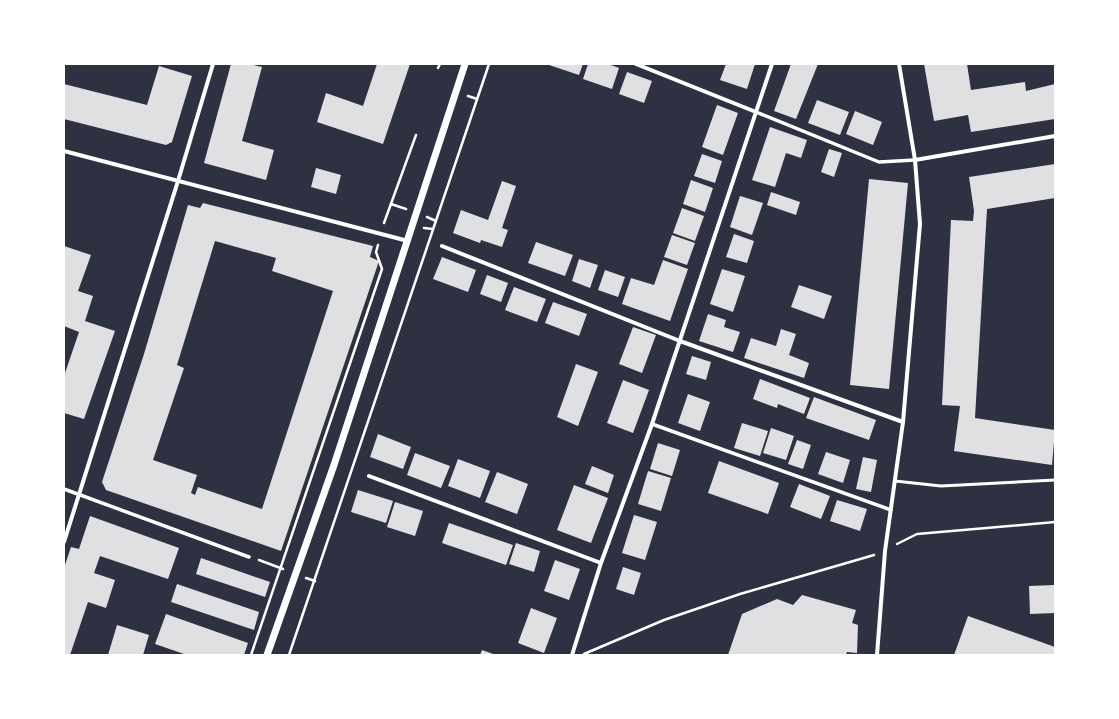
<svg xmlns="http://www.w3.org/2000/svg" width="1119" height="719" viewBox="0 0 1119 719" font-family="'Sofia Sans Condensed',sans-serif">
<rect width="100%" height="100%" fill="#2d3142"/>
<path fill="#e0e0e3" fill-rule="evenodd" d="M231,64H249L262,67L242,141L274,150L266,180L204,163Z
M377,64H410L383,144L317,122L326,93L363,106Z
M546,64H583L579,75Z
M588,64H608L619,68L612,89L583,79Z
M726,64H755L747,89L720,80Z
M791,64H818L796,119L774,111Z
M924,64H967L971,90L1025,82L1026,91L1055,84V119L971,132L968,115L934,121Z
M159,66L192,76L172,142L166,145L64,119V84L147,105Z
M627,72L652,81L644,103L619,94Z
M817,100L849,112L840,135L808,123Z
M717,105L738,113L723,155L702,147Z
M855,111L882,122L873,145L846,134Z
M770,127L807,140L801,158L786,153L775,187L752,180Z
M829,149L842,153L834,177L821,172Z
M702,154L722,161L715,183L694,176Z
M1055,164V198L987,209L975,418L1055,430L1052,465L954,451L960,406L942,405L951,220L973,221L974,211L969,177Z
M316,168L341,175L336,194L311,187Z
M869,179L908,183L889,389L850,385Z
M691,180L713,188L705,212L683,204Z
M502,181L516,186L502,228L508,230L502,247L481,240L480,243L453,233L461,210L488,220Z
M771,192L800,202L796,215L767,205Z
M740,196L763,203L752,235L730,227Z
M203,203L373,246L370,257L379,261L281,551L106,490L102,482L144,354L188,205L200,208ZM215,241L276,258L272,271L333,291L262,509L198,487L195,495L191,493L197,475L153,460L184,368L177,365Z
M682,208L704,216L695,241L673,233Z
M734,234L754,241L747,263L726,257Z
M672,235L695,243L687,265L664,257Z
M536,242L573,255L565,276L528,263Z
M64,246L91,255L78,291L93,296L85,321L115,331L84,419L64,413V376L79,332L64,326Z
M442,257L476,270L468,292L433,279Z
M579,259L598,265L590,288L572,281Z
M663,260L688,269L670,321L622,304L631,278L654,285Z
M722,269L745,276L733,312L710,304Z
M605,270L625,277L618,297L598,290Z
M487,275L508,283L501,302L480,294Z
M799,285L832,296L824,319L791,307Z
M514,287L546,299L537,322L505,310Z
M553,302L587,314L579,336L545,323Z
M708,314L726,320L724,327L740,332L733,352L699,341Z
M633,327L656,335L642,373L619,364Z
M781,329L796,334L789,355L809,363L804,378L744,358L751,338L776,346Z
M692,356L711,362L706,380L686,374Z
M576,364L598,372L578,426L557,417Z
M760,379L810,398L804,414L778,404L777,408L753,399Z
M623,380L649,390L633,433L607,423Z
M688,394L710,402L700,431L678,423Z
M814,397L876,420L869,440L806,418Z
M742,423L768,431L760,456L734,448Z
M771,428L794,436L786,460L763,453Z
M378,434L411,447L403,469L370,457Z
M797,440L811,445L803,469L788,464Z
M658,443L680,450L672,476L650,469Z
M826,452L850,460L843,483L818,474Z
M415,453L450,466L441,488L407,475Z
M863,457L877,460L871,492L856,489Z
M458,459L490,471L480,498L448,486Z
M719,461L779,483L768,514L708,493Z
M592,466L614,475L608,493L585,484Z
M648,471L671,478L661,511L638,504Z
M497,472L528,484L517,514L485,502Z
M799,484L830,496L821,519L790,507Z
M574,485L608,498L591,543L557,530Z
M358,490L393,501L386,523L351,512Z
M837,500L867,509L860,531L830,521Z
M395,502L423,511L415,536L387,527Z
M634,515L657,522L645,560L622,553Z
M90,516L179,548L168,579L100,556L94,573L115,580L106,608L88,602L70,655H64V568L71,547L79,549Z
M449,523L513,545L506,565L442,543Z
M516,543L540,551L534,572L509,564Z
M201,558L270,582L265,597L196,574Z
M555,560L580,569L569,600L544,591Z
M623,567L641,573L634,595L616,589Z
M177,584L259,612L254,630L171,602Z
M1055,585V613L1030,614L1029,586Z
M802,595L856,610L852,623L858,625L857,653L847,652L846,655H728L742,614L777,599L793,605Z
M531,608L557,618L544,653L518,643Z
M166,614L248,643L244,655H187L155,644Z
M968,616L1055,647V655H954Z
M117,625L149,635L143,655H108Z
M482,650L496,655H480Z"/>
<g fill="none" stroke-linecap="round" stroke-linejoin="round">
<path stroke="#fff" stroke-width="2.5" d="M438,68L440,64
M468,96L477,99
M391,204L406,209
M427,217L436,221
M384,223L416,135
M424,228L433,229
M897,544L917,534L1055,522
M259,560L283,569
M306,578L315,581
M584,654L664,620L740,594L874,555
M251,655L382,269L376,252L378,245
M289,655L489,64"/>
<path stroke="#fff" stroke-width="3" d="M895,481L941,486L1055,480"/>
<path stroke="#fff" stroke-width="3.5" d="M756,112L879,162L915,160
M652,424L891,510
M64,489L249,557"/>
<path stroke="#fff" stroke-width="4" d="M636,64L756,112
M64,151L408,241
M915,160L1055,136
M442,246L680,341L903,422
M369,476L601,563
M64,542L178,181L213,64
M572,655L601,563L652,424L772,64
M877,655L885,551L903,422L920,224L915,160L899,64"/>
<path stroke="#fff" stroke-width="7" d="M267,655L334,465L465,64"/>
</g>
<rect width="1119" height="719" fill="none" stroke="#ffffff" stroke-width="130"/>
</svg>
